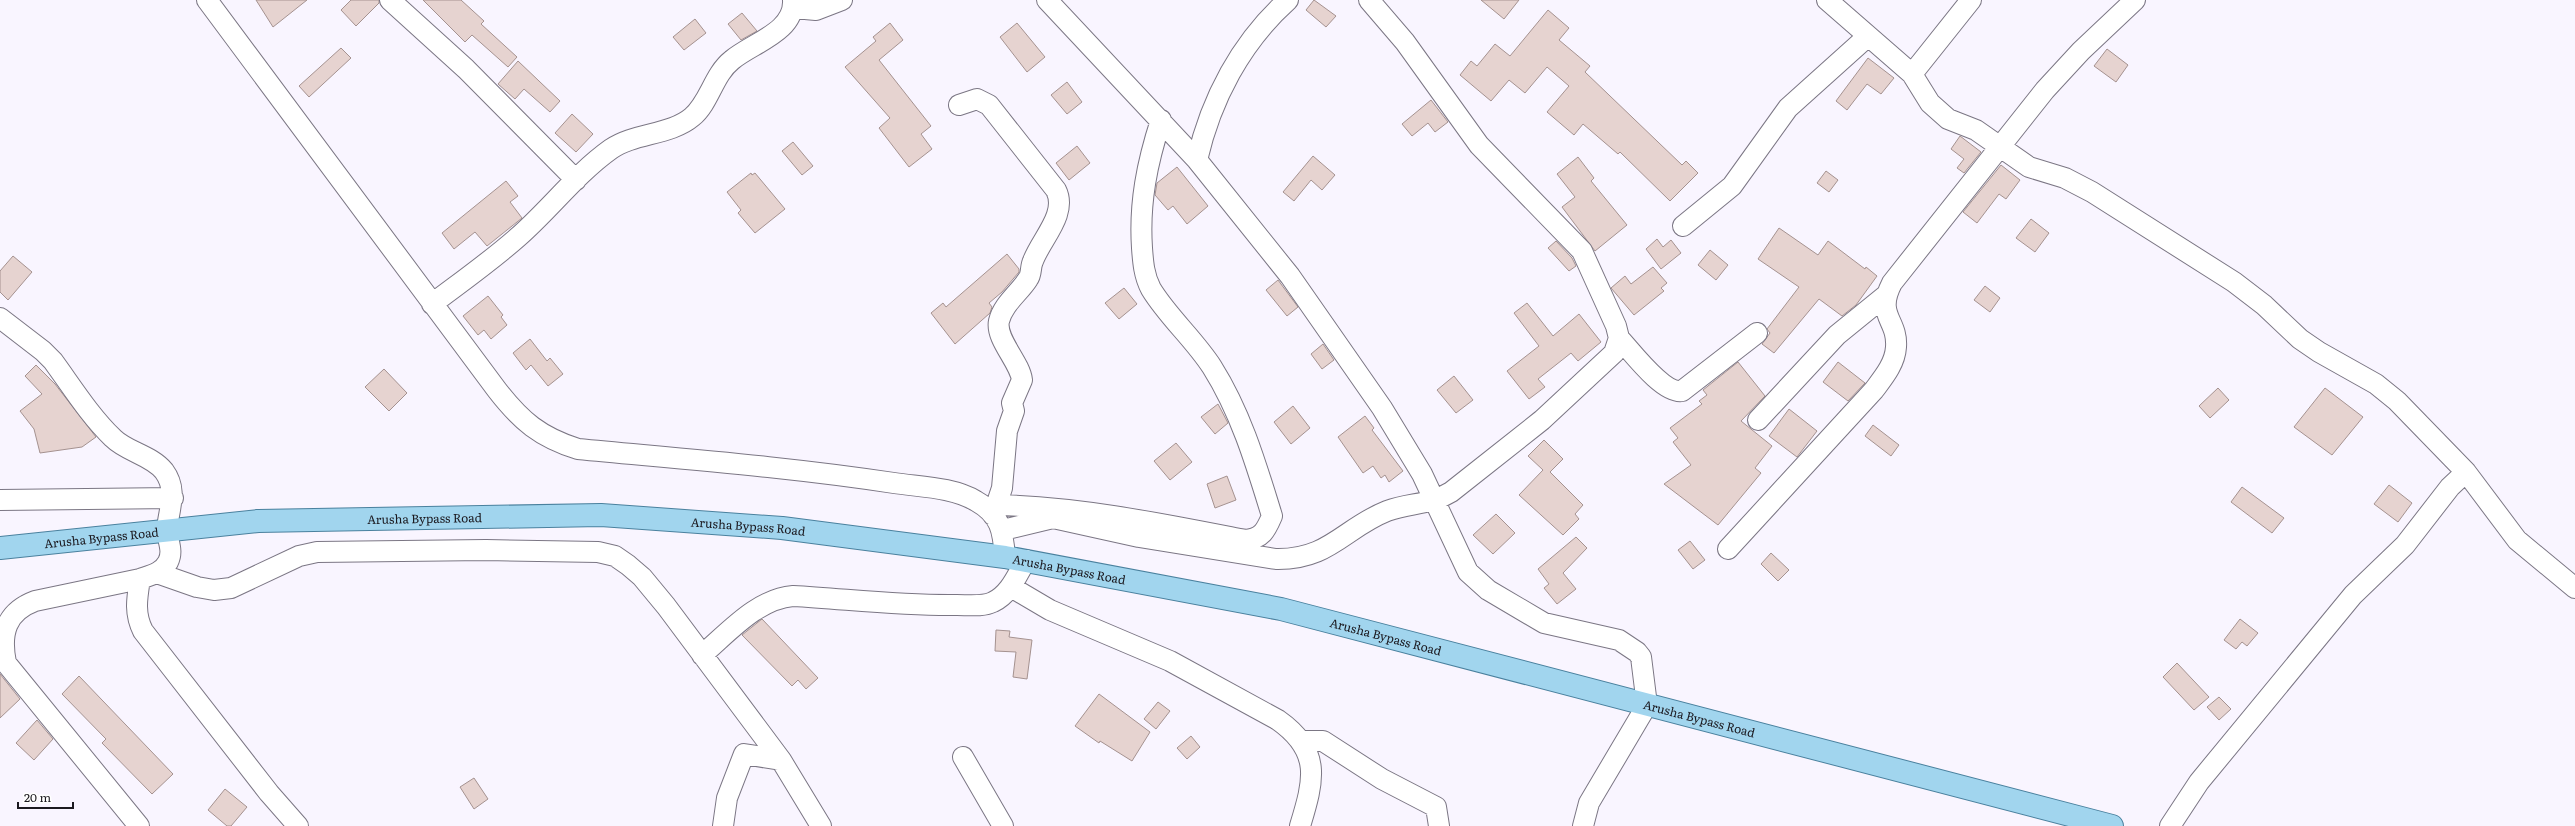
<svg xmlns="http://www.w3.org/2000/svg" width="2575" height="826" viewBox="0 0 2575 826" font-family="Literata,serif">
<rect width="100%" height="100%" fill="#f9f5ff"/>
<path fill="#e6d3d0" stroke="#a59290" d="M256,0H307L273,27Z
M351,0H379V3L356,26L341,10Z
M423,0H461L484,21L481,24L517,57L508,67L472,35L465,42Z
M1314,0L1336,16L1326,27L1306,10Z
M1481,0H1519L1504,19Z
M1548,10L1569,28L1559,40L1590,66L1585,72L1682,165L1686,161L1698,173L1670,201L1620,152L1618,154L1583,124L1574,135L1547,112L1569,86L1547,67L1525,93L1509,80L1491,101L1460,75L1471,61L1477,66L1495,44L1510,56Z
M742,13L757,31L741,40L728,24Z
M695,19L706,33L684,50L673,37Z
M890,23L903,40L879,60L931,126L921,134L932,149L909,167L879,128L890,118L845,67L876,41L873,37Z
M1017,23L1045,57L1027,72L1000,37Z
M341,48L351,58L309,97L299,86Z
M2107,49L2128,65L2116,82L2094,66Z
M1868,58L1894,78L1881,94L1867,84L1847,110L1836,101Z
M518,61L560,101L550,112L524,89L515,99L498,84Z
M1067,82L1082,102L1067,114L1051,95Z
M1431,100L1448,122L1435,132L1428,123L1412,136L1402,124Z
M572,114L593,134L576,152L555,133Z
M1960,136L1981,152L1964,173L1957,168L1964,159L1951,149Z
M793,142L813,166L802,175L782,151Z
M1077,146L1090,163L1069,180L1056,163Z
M1313,156L1335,175L1322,190L1311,180L1294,201L1283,192Z
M1578,157L1594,178L1591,181L1627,225L1595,251L1562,207L1575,197L1557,174Z
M2001,165L2020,180L2006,199L1999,194L1977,223L1963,212Z
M1177,167L1208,206L1187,224L1173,206L1168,210L1155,195L1157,183Z
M1826,171L1838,180L1829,192L1817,183Z
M751,173L752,175L755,173L785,209L755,233L738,213L741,210L727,192Z
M506,181L518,196L510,202L522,218L487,246L475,232L454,249L442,233Z
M2031,219L2049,233L2035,252L2016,238Z
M1779,228L1818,255L1828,241L1865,269L1866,267L1877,276L1856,305L1842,316L1819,299L1774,353L1762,344L1770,333L1767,329L1799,287L1758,259Z
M1657,239L1663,247L1671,240L1681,253L1661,269L1646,249Z
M1556,241L1572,258L1576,266L1569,271L1548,248Z
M1710,250L1728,265L1716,280L1698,265Z
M1007,254L1019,269V272L1002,292L989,303L992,307L990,313L955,344L931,313L943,303L946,307Z
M13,256L32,272L8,300L0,292V271Z
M1653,267L1667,283L1661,288L1664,291L1634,315L1611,288L1625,276L1631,284Z
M1278,280L1298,307L1287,316L1266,290Z
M1985,286L2000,298L1990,312L1974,300Z
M1124,288L1137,304L1119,319L1105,303Z
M488,296L503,315L501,317L507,325L491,339L484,330L478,335L463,316Z
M1527,303L1553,336L1579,314L1601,342L1578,361L1571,353L1538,379L1545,387L1529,399L1507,371L1539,346L1514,313Z
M530,339L547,361L550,358L563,374L548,386L531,365L526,370L513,353Z
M1323,344L1334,360L1322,369L1311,354Z
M1738,362L1765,396L1741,421L1772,446L1755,468L1761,473L1718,525L1664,484L1691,465L1673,442L1678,438L1670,428L1702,404L1699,401L1707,395L1703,390Z
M1838,362L1865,383L1848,401L1823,382Z
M36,365L55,384L96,437L82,447L40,453L34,429L20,411L42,394L25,376Z
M384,369L407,393L389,411L365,387Z
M1454,376L1473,400L1456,413L1437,390Z
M2218,388L2229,400L2210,418L2199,406Z
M2325,388L2363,417L2332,455L2294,427Z
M1218,404L1228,423L1215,434L1201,417Z
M1293,406L1310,428L1291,444L1274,422Z
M1789,409L1817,431L1797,457L1769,436Z
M1365,416L1374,428L1372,430L1403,471L1389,482L1385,475L1381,478L1373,466L1363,473L1338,437Z
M1873,425L1899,445L1891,456L1865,436Z
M1544,440L1563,459L1550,472L1583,505L1575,514L1579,519L1563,535L1519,495L1543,470L1528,456Z
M1176,443L1192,462L1170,480L1154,461Z
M1227,476L1236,500L1215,508L1207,484Z
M2389,485L2412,503L2398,522L2374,504Z
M2242,487L2284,518L2272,533L2231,502Z
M1496,514L1515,533L1493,554L1473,535Z
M1576,537L1587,548L1563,573L1576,589L1557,604L1544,588L1549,584L1538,569Z
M1690,541L1705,560L1693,569L1678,550Z
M1771,553L1789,570L1778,581L1761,564Z
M762,619L818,678L806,689L798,680L792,686L742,635Z
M2240,619L2258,633L2247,646L2242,642L2236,649L2224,640Z
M996,630L1010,631L1009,637L1032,640L1027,679L1013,677L1016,652L995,651Z
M2177,663L2209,697L2194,710L2163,677Z
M0,674L20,699L0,718Z
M79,676L173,774L152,794L102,743L106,739L62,694Z
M1099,694L1150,732L1132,761L1100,741L1099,743L1075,726Z
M2219,697L2231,709L2219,720L2207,707Z
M1158,702L1170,711L1156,729L1144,719Z
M37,720L53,739L34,760L16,743Z
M1191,736L1200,747L1187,759L1177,748Z
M474,778L488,799L474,809L460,787Z
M225,789L247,807L231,826H227L208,810Z"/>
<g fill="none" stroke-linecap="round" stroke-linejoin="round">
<defs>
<path id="street" d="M207,0L497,390C521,421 540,437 578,449C683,459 789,467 894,483C920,487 953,487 976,501C1001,515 1003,531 1005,557
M390,0L466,69L576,180
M1047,0L1197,160L1290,276L1382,408L1422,474L1468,572L1488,590L1544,623L1619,640L1637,652L1641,657L1647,705L1589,803L1583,826
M1827,0L1912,74L1930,103L1948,119L1976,130L2029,167L2065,178L2092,192L2234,282L2264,305L2300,339L2319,352L2376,384L2397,401L2466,472L2517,540L2575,588
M794,8L816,10L842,0
M1912,74L1971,0
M959,105L977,99L989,105L1056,190C1068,214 1041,239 1033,261C1030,267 1032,274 1028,279C1019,293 1003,304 999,321C995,339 1020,362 1022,380L1012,403L1014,411L1007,431L1002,488L993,515
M1197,160C1211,99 1241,42 1288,0
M1683,226L1732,186L1788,108L1867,37
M432,304C461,282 491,261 518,237C550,209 576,174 611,149C634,133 671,135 692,117C710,102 713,75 732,60C752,43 795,32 793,0
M0,318L43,351L53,361C72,387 90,416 113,438C127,452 151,455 164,471C178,490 169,508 167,529C167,541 174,550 168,562C162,573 151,575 140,579L35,601C6,612 0,633 6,663L139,826
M1619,338C1632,352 1663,394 1682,391L1757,333
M1758,420L1837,335L1885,296
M0,500L173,498
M996,505C1081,507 1163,524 1245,540C1262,539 1266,530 1272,516C1256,464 1241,413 1212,367C1194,339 1168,317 1151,289C1144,276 1143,262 1142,248C1139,203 1147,163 1161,120
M1003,530L1053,518L1139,537L1276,559C1329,560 1344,528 1387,511C1411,502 1428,506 1451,492L1542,420L1614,353L1619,338L1616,326L1582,251L1479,145L1405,42L1369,0
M1728,549L1874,390C1883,378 1895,364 1896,347C1898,319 1875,316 1892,283L2045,90L2081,51L2135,0
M157,573L197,587L214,590L231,588L299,556L317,552L486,550L598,552L615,556L628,565L642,577L666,606L781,760L821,826
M140,579C137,598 134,613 143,631L269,793L298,826
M1011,587L1050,610L1170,661L1278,720C1322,751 1314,780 1300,826
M702,655C729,632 757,599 793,596C847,599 902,606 957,605C968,605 983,607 993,602C1010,594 1017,575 1026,560
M1303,741H1323L1382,779L1436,807L1439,826
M963,757L1003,826
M723,826L727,798L744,754L781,760
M2170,826L2199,782L2353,595L2405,545L2450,487L2466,472"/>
<g id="primary">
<path id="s1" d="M0,548L258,521L601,515L782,528L1005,557L1281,609L2112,826"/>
</g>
</defs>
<use href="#street" stroke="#7b7684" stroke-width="22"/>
<use href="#primary" stroke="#4a819e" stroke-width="24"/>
<use href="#street" stroke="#fff" stroke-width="20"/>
<use href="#primary" stroke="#a1d5ee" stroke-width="22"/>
</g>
<g text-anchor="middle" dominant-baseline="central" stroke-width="3" stroke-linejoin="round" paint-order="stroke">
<g font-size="12" fill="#1b191f" stroke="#fff">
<text stroke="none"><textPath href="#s1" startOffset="426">Arusha Bypass Road</textPath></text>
<text stroke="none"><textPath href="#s1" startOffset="750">Arusha Bypass Road</textPath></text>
<text stroke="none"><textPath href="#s1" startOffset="102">Arusha Bypass Road</textPath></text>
<text stroke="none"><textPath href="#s1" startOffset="1074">Arusha Bypass Road</textPath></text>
<text stroke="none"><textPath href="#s1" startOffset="1398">Arusha Bypass Road</textPath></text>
<text stroke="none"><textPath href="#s1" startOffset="1722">Arusha Bypass Road</textPath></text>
</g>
</g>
<path d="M18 802v6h55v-6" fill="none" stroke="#1b191f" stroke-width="2"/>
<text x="24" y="802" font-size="12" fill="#1b191f" stroke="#ffffff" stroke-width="3" paint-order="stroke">20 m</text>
</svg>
